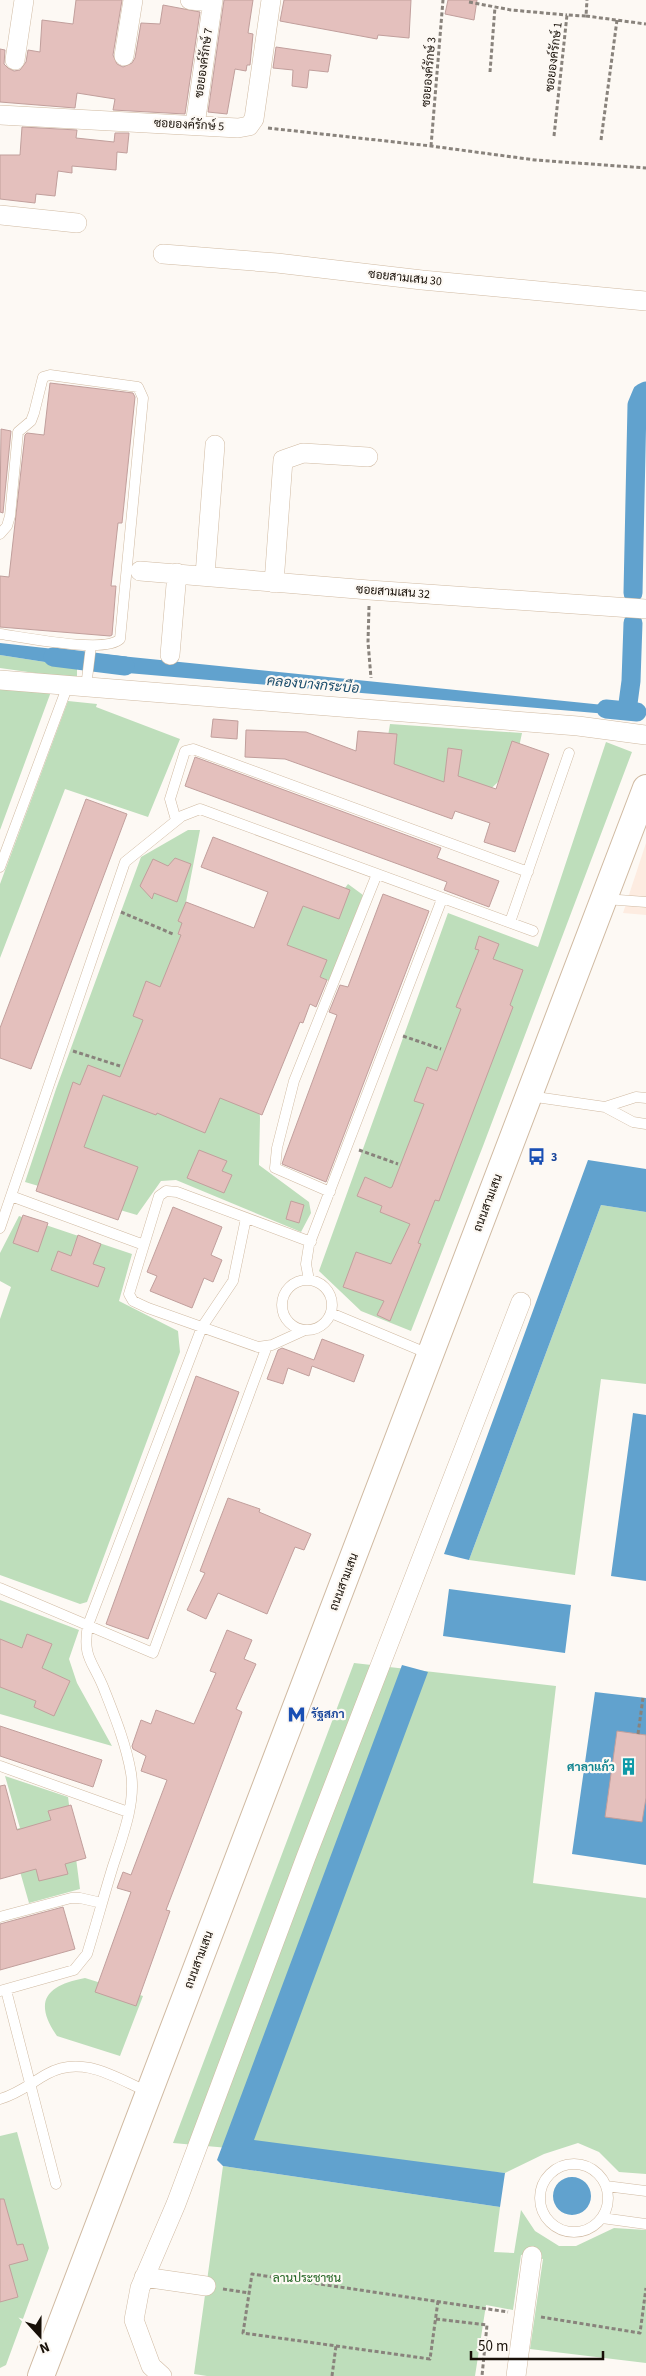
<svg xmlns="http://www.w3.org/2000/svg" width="646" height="2376" viewBox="0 0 646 2376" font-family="'Source Sans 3',Sarabun,sans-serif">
<rect width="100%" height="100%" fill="#fdf9f4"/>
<path fill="#fdece1" d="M646,843V915L623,913Z"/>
<path fill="#bedebb" d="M0,655L77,667V679L0,668Z
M0,686L52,689L0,830Z
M68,701L97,704L96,707L180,739L148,817L65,789L0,958V884Z
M390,724L522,733L515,766L481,798L383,766Z
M606,742L632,752L483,1146L411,1331L361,1311L319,1271L448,913L538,947Z
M188,830H200L186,902L210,989L253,1008L260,1118L259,1165L309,1202L311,1213L301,1232L176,1180L161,1181L137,1215L25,1182L56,1089L141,857Z
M348,884L363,895L329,981L275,955L294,896L328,911Z
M601,1205L646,1212V1384L601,1379L575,1575L469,1560Z
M19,1216L132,1254L119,1301L178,1331L180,1352L87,1602L80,1604L0,1575V1319L11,1287L0,1281V1253Z
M0,1600L79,1630L69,1659L77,1683L112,1746L0,1714Z
M354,1663L556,1686L533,1883L646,1898V2174L619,2172L599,2152L578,2143L544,2154L505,2173L173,2143Z
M5,1776L68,1797L80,1889L29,1903L19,1868L0,1833L20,1828Z
M85,1978L143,1996L120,2056L57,2036C32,2000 48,1985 85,1978Z
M17,2132L49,2248L6,2365L0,2368V2136Z
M223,2166L500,2207L494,2252L514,2253L521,2210L535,2231L559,2246H576L614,2228L646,2230V2363L530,2349L543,2259L521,2255L513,2310L486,2305L475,2376H207L194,2374Z"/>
<path fill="#61a2ce" d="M0,643L81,652L77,667L0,655Z
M101,654L633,708L631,716L104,671L98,670Z
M588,1160L646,1169V1212L601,1205L469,1560L444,1554Z
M633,1413L646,1415V1581L611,1576Z
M449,1589L571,1605L565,1653L443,1636Z
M402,1665L428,1672L254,2140L505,2173L500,2207L223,2166L217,2160Z
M595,1692L646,1698V1865L572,1854Z
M553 2196a19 19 0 1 1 38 0a19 19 0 1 1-38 0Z"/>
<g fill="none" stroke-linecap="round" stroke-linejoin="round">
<path stroke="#61a2ce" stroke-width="19" d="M633,593L637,405L642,393L646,391
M53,657L125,666
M606,709L637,712
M627,711L631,681L633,623"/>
</g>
<path fill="#e4c0bd" stroke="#c19f9c" d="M76,0H122L113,55L117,64L123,67L132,63L135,58L141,23L160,24L163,5L200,12L185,114L113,110L115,99L77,93L75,108L0,102V49L5,50L4,64L8,68L14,71L20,70L26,62L28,50L40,52L42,20L73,24Z
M224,0H253L248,33L253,34L250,65H247L246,71L235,69L227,114L208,112Z
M284,0H411L409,38L378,35L377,39L280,21Z
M448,0H477L474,20L445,14Z
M276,47L331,55L328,72L309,70L307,88L292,86L293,70L273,68Z
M22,127L77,130L76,138L114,142L115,133H129L127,153L117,152L116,170L72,166V173L58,171L55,196L36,194L35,203L0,199V155H20Z
M50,383L133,393L135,397L122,523H118L111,586H116L112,635L110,636L0,627V576L9,577L25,435L27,433L44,435Z
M1,429L11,431L3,513L0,512Z
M213,719L238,721L237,739L211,737Z
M246,730L306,732L356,751L358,731L397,734L394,764L444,782L448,748L462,750L458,776L496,789L512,741L549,754L515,852L484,842L490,823L455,811L452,819L285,759L245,757Z
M195,757L441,848L437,858L499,881L489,907L444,890L447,882L185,786Z
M86,799L127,814L31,1069L0,1058V1028Z
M213,837L350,890L339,919L303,906L287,945L327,960L320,977L327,980L316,1007L310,1004L303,1023L300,1022L262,1115L220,1098L205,1133L157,1113L156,1115L103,1095L84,1147L138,1167L118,1220L36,1191L73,1082L80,1085L88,1065L120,1077L143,1020L133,1016L146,981L160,987L181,935L178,934L182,923L178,921L186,902L254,928L268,892L201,867Z
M175,858L191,864L177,902L154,893L152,899L140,886L153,859L168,866Z
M383,894L429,911L326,1182L282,1164L283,1161L337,1015L329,1012L340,985L348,987Z
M479,936L499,944L493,959L523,970L510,1005L513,1007L439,1201L435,1200L418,1243L421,1244L390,1321L377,1315L384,1301L343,1287L356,1252L391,1264L410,1224L380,1212L382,1206L357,1196L365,1177L390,1188L392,1187L424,1104L414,1101L427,1067L437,1071L461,1009L456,1007L479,950L475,949Z
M199,1150L227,1161L222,1171L232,1175L224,1193L187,1178Z
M291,1201L304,1205L299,1223L286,1219Z
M173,1207L222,1227L211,1255L222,1260L213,1282L204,1278L192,1308L150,1291L157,1276L147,1272Z
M23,1215L48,1223L38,1252L13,1243Z
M78,1235L101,1244L93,1264L105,1268L98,1287L51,1270L58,1251L71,1256Z
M322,1339L364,1355L354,1382L312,1366L309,1376L288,1368L283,1384L267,1379L278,1350L282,1348L314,1360Z
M196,1376L239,1392L148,1639L106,1624Z
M228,1498L260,1509L259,1512L311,1534L304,1550L295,1547L267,1614L218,1593L206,1619L187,1610L205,1573L200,1571Z
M227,1630L252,1640L244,1659L256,1664L236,1709L242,1712L166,1910L170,1911L136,2006L95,1992L131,1892L117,1888L123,1872L131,1875L167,1780L141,1771L146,1756L133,1749L132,1746L141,1720L151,1724L156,1710L194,1724L216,1673L210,1671Z
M27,1634L52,1644L42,1668L70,1681L54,1716L34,1707L36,1701L0,1687V1639L22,1648Z
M0,1726L102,1760L93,1787L0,1756Z
M617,1731L646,1735V1798L642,1822L605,1817Z
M5,1785L17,1830L51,1820L48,1811L71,1805L86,1858L65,1864L68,1874L39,1881L36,1869L0,1879V1786Z
M63,1907L75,1949L0,1970V1924Z
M0,2199H4L17,2245L23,2244L28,2260L9,2265L18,2297L0,2302Z"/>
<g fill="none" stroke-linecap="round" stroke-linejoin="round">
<defs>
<path id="lane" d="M0,534L7,526L10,516L18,432L31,421L34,413L43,377L50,375L138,387L143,398L120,639C105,654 23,637 0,634
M86,687L91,646
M176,820L170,799L185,751L193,749L528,872
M0,867L68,685
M605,899L646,902
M510,922L569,753
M529,1096L605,1107L633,1122L646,1124
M605,1107L636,1097L646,1098
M330,1192L275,1168L277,1148L294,1081L377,874
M11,1196L144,1245
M0,1228L125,862L182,816L200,809L533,931
M282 1305a25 25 0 1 1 50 0a25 25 0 1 1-50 0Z
M309,1280L306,1264L309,1245L442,899
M331,1313L429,1354
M305,1330L272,1345L258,1347L148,1308L133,1301L129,1294L159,1196L166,1191L177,1192L311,1242
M0,1588L153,1653L267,1346
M0,1766L128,1812
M0,1917L71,1898H80L102,1903
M6,1990L56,2184
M0,1991L74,1970L87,1954C96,1925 104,1895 113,1866C122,1838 136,1803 131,1773C126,1744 115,1717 104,1689C93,1661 82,1658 88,1625L202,1327L233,1281L246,1218
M0,2099C18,2094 31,2083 47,2074C82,2054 116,2078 148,2092
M540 2198a34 34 0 1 1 68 0a34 34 0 1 1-68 0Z
M606,2186L646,2191
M602,2218L646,2224"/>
<path id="street" d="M190,0L213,2
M124,56L133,0
M15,60L24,0
M0,115L238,128L249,126L254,119L271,0
M195,125L213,0
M0,215L77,223
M163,254L277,263L422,280L646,301
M140,571L369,590L646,609
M205,575L215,445
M274,583L283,460L303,453L368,457
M170,655L177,573
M0,680L578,726L646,735
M144,2277L206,2286
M162,2376L151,2366L134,2320L140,2288L176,2204L306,1857L521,1302
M516,2376L532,2256"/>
<path id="secondary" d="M41,2376L646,788"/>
</defs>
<use href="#lane" stroke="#d0baa2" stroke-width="11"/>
<use href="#street" stroke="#d0baa2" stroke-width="20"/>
<use href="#secondary" stroke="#d0baa2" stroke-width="28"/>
<path stroke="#89837c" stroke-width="3" stroke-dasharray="4 2.5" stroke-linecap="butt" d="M469,2L511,10L567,15
M586,16L646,24
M490,72L495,7
M268,128L431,146L535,160L646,168
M554,136L567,15L586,16L587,0
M601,140L617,20
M431,146L443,0
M369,606L368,642L371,678
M121,912L173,934
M403,1036L441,1049
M73,1051L120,1066
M359,1150L398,1164
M638,1734L643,1698
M223,2289L249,2293
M438,2301L430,2359L243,2333L252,2274L508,2312
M541,2317L640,2333L646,2288
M436,2319L487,2325L482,2376
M332,2376L336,2346"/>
<use href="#lane" stroke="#fff" stroke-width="10"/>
<use href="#street" stroke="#fff" stroke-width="19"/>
<use href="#secondary" stroke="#fff" stroke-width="26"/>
</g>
<defs>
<symbol id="bus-bare" viewBox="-9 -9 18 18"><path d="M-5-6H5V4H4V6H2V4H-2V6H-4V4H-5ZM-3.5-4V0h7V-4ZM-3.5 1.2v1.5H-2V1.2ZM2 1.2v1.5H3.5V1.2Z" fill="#1a4fb4" stroke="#fdf9f4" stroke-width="2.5" paint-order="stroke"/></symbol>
<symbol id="metro-bare" viewBox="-9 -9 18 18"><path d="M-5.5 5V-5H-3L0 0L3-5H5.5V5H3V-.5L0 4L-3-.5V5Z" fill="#1a4fb4" stroke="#fdf9f4" stroke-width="2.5" paint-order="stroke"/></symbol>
<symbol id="building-bare" viewBox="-9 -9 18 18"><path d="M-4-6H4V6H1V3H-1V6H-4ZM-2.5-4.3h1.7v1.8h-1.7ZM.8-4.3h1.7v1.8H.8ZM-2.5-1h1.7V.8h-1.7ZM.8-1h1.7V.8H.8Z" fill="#0f9aa8" stroke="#fdf9f4" stroke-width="2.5" paint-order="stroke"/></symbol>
</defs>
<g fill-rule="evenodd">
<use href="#bus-bare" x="524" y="1144" width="25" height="25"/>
<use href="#metro-bare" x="284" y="1702" width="25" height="25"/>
<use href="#building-bare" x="616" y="1754" width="25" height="25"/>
</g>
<g text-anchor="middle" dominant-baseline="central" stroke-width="4.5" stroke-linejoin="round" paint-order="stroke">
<g font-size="12" fill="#181008" stroke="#fdf9f4">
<text transform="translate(554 57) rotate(-83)">ซอยองค์รักษ์ 1</text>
<text transform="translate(204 63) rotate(-82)">ซอยองค์รักษ์ 7</text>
<text transform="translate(429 72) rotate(-85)">ซอยองค์รักษ์ 3</text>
<text transform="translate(189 125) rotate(3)">ซอยองค์รักษ์ 5</text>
<text transform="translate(405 278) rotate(6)">ซอยสามเสน 30</text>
<text transform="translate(393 592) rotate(4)">ซอยสามเสน 32</text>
<text transform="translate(488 1203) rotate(-69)">ถนนสามเสน</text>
<text transform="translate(344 1582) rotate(-69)">ถนนสามเสน</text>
<text transform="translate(199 1960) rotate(-69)">ถนนสามเสน</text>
</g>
<g font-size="12" font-weight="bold" fill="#164399" stroke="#fdf9f4" text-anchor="start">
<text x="551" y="1157">3</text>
<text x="311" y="1714">รัฐสภา</text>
</g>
<g font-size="12" font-weight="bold" fill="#0d838f" stroke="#fdf9f4" text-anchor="end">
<text x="615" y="1767">ศาลาแก้ว</text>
</g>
<g font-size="12" fill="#175d18" stroke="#fdf9f4">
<text x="307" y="2278">ลานประชาชน</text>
</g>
<g font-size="14" font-style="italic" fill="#1b4d6c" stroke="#fdf9f4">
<text transform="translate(313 685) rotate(5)">คลองบางกระบือ</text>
</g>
</g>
<g transform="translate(40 2336) rotate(159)" stroke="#fdf9f4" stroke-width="4" paint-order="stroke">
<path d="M0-4L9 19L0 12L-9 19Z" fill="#181008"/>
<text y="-8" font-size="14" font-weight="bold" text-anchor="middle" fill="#181008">N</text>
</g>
<path d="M471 2351v8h132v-8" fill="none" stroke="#181008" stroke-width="2.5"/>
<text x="478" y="2351" font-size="15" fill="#181008" stroke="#fdf9f4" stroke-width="4" paint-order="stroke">50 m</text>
</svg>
